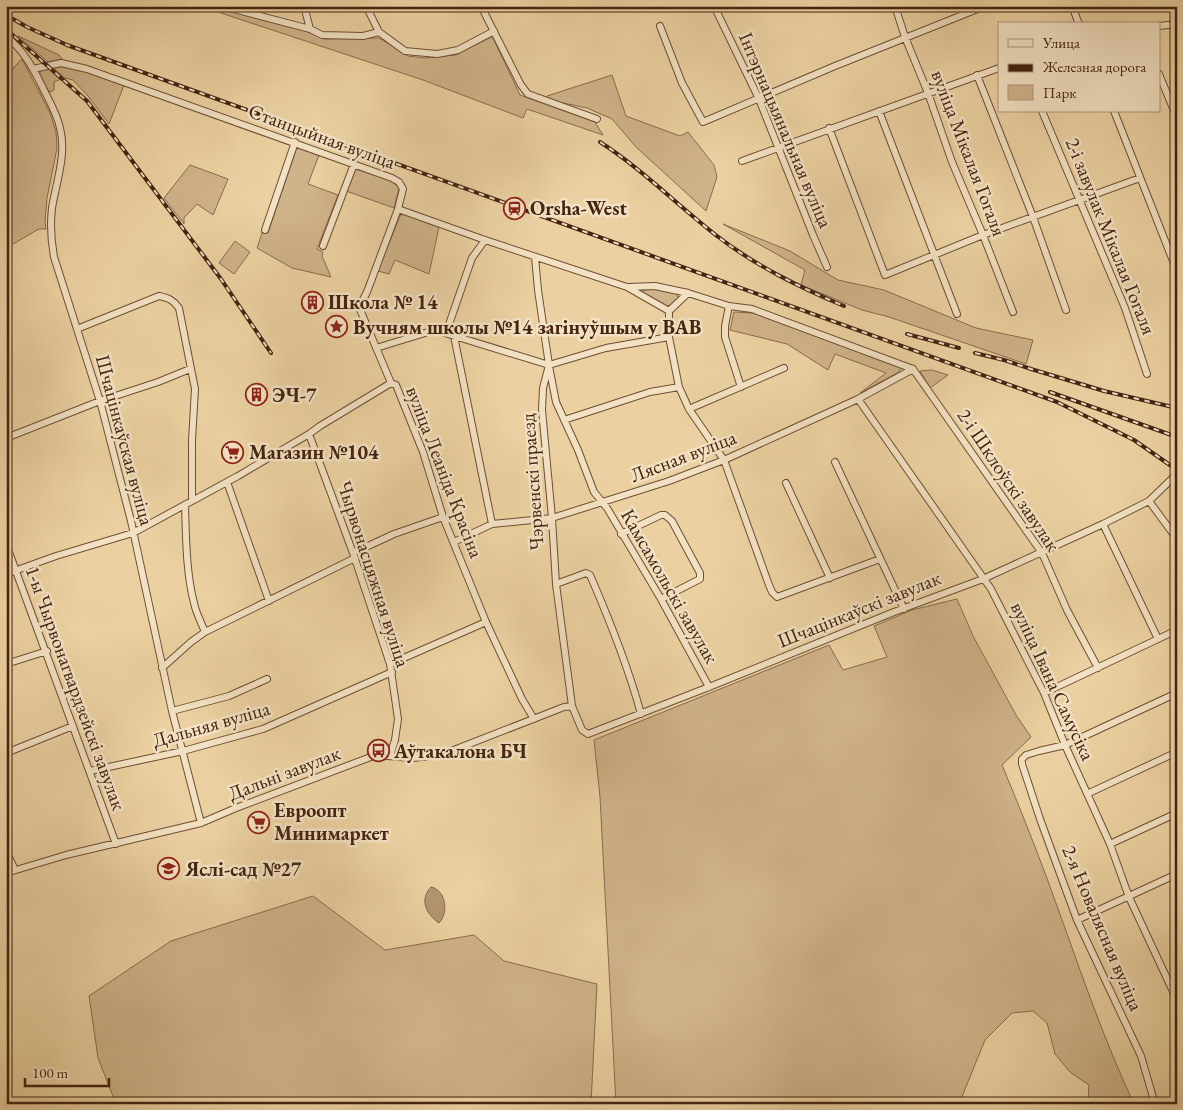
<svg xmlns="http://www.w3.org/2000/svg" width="1183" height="1110" viewBox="0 0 1183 1110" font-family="'EB Garamond',serif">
<rect width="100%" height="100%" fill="#ebd1a1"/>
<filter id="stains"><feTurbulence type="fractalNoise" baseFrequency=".004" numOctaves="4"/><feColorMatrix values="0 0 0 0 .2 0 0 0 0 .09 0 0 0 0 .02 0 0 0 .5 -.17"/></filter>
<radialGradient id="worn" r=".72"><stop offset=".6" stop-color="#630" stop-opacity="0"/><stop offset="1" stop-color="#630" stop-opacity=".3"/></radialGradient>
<path fill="#cfb389" stroke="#8a6b4d" d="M179,6H224L229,11L309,32L324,39L379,38L408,56L424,58L456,55L489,38H493L520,95L595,122L603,135L527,109L523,118L423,80L215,11Z
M18,36L59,55L62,59L48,62Z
M22,59L50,113L56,132L57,148L47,198L45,221L46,229H39L6,248V81L15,66Z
M65,66L91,73L124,85L109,124L88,96L73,80L65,78L53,68Z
M49,68L61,79L54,82V90L50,92L42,82L39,74L43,69Z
M612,75L626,116L680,136L688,132L714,165L717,177L706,211L636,147L612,119L587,108L549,100L547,96Z
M297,147L319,155L308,184L338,195L317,249L323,252L322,256L331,277L292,268L257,248L262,233H268Z
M190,165L228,179L213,215L197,204L184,218V224L164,198Z
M355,169L391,180L399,188L394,208L346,191Z
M403,214L439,227L429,274L395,260L389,274L378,271L400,216Z
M723,224L790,251L838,280L884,290L976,328L1033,340L1026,364L889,317L862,310L801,285L805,270Z
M235,241L250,252L234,274L219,263Z
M653,289L677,294L678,298L671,305L666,306L639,291Z
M734,312L753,313L901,367L899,372L860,393L886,373L835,354L828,370L787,344L730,330Z
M932,370L948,375L930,388L920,371Z
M957,599L973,636L1016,715L1031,737L1002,765C1023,815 1043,866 1061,917C1084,981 1105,1042 1134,1104H1088L1089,1085L1070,1072L1055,1054L1047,1023L1033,1011L1012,1013L985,1040L959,1104H616L600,797L594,740L829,645L843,670L887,657L874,626L912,610Z
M313,896L385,950L474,935L504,961L597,984L591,1104H116L98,1058L89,996L171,941Z"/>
<path fill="#b29670" stroke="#86684a" d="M431,887C446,890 449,913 439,923C426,914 419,900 431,887Z"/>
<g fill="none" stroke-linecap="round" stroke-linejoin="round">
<defs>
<path id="minor" d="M229,6L230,8L310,29L322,35L363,36L379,32
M304,6L310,29
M366,6L379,32L405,51L437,54L448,52L458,50L494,31
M481,6L521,85L528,94L597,119
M714,6L759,99L813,235L827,267
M895,6L905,37L928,93L952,162L983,235L1013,312
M1072,6L1079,24
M660,26L682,83L703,122L835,66L985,6
M1159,26L1177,24
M6,36C23,50 32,66 42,86C48,99 57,113 60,128C67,153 56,183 52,208C50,225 51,240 54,257L100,401L131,521L172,711L201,823
M33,69L61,63L87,69L392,178L399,182L403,189L398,209L485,240L627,287L669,311V337L679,387L689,409L724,460L769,585L772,592L777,597L880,559
M1159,74L1177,118
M977,75L1033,217L1066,310
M879,111L957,314
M1042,111L1125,308L1147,374
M1114,111L1177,271
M829,128L885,275L983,235L1140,178
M742,161L999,68
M398,209L367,292L359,307L391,383L396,385L423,452L443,517L486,622L522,699L534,719
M265,230L295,142
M323,246L354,164
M535,257L538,290L549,365L543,388L542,410L552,518L556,584L572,706L582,730L588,734L709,687L894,612L983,579L1103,524L1149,501L1177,474
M628,287L655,286L688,293L729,306L752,309L913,369
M729,306L725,326V337L741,387
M669,311L688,293
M77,329L159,296C169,298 173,300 179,308L195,389L192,440V501
M446,333L472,258L485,240
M454,336L492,524
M376,348L435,330L549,365
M549,365L606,348L669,337
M549,366L556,402L578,450L594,492L607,508L661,599L709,687
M913,369L1042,553L1067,610L1098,668
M858,399L991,589L1044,693L1065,745L1110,844L1129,897L1177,1000
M689,409L784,368
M564,420L650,392L679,387
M309,434L353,553L390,664L398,719L395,740L390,756
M6,438L100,401L158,382L190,369
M835,462L904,609
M227,482L269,601
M786,483L830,578
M1149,501L1177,539
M185,505C186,537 186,572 194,603C196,613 201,622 205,632
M1103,524L1158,639
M621,534L661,515H665L672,521L700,573V579L661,599
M454,542L492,524L552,518L669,481L724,460L858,399L913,369
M6,544L116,844
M353,553L394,534L443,517
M6,574L56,556L133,533L238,476L309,434L320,426L391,383
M556,584L586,573L590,575C610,621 628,666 641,714
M6,664L47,651
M390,664L486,622
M162,668L191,642L205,632L355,558
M1044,693L1177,630
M172,711L229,696L267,679
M6,753L73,726
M90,771L183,751L263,729L392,672
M1087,794L1177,752
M1110,844L1177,813
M6,851L15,870
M6,873L66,855L201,823L236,808L376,755L412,758L441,755L564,707L572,706
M1077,920L1177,874
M1155,1104L1141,1056L1077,920L1040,819L1022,764V759L1026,755L1039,751L1065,745L1177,693"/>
</defs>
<use href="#minor" stroke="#6e4e35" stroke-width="8"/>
<use href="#minor" stroke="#f2e1c2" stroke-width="6"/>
<defs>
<path id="rail" d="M6,15L27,27L67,45L1057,402L1134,440L1177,470
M6,29L87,101L221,279L271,353
M600,142C642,169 677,205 717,236C756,266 799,287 844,306
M907,334L959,348
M975,353L1004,360L1031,369L1104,391L1177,408
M1050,392L1177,437"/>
</defs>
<use href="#rail" stroke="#442311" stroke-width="4"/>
<use href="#rail" stroke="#f2e1c2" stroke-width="2" stroke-dasharray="5.5" stroke-linecap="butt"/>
</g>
<defs>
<symbol id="station-ring" viewBox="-11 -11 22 22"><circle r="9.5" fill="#f2e1c2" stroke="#8f2418" stroke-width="1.5"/><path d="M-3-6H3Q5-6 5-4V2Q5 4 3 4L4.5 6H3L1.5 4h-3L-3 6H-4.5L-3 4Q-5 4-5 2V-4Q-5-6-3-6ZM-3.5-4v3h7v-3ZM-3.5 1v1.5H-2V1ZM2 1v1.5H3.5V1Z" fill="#8f2418"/></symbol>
<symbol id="building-ring" viewBox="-11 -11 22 22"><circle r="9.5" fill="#f2e1c2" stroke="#8f2418" stroke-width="1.5"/><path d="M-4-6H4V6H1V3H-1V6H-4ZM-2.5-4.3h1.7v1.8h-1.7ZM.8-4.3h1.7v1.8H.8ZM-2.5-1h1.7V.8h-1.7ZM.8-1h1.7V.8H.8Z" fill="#8f2418"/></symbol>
<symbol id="sight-ring" viewBox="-11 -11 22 22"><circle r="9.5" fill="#f2e1c2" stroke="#8f2418" stroke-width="1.5"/><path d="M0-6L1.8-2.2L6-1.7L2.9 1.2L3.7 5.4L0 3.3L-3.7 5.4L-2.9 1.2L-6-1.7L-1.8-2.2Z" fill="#8f2418"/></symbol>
<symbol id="supermarket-ring" viewBox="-11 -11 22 22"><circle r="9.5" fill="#f2e1c2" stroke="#8f2418" stroke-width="1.5"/><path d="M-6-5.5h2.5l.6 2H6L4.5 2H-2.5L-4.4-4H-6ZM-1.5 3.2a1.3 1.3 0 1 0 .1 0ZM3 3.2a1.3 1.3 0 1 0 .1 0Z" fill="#8f2418"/></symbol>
<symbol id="bus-ring" viewBox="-11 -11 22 22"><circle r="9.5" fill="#f2e1c2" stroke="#8f2418" stroke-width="1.5"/><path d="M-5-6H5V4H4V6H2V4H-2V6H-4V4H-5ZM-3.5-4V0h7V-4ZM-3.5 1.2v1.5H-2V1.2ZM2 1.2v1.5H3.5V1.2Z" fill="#8f2418"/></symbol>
<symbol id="school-ring" viewBox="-11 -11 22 22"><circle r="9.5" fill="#f2e1c2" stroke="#8f2418" stroke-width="1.5"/><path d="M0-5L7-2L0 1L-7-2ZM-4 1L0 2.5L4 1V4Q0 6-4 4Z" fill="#8f2418"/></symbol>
</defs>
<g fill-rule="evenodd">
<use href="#station-ring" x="502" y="196" width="25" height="25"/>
<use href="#building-ring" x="300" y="290" width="25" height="25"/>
<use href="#sight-ring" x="324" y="314" width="25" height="25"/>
<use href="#building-ring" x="244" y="382" width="25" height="25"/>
<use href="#supermarket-ring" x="220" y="440" width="25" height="25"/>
<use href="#bus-ring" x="366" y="738" width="25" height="25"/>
<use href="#supermarket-ring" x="246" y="810" width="25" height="25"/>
<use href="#school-ring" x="156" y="856" width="25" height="25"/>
</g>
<g text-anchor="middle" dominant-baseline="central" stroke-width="5" stroke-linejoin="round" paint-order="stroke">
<g font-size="20" fill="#442311" stroke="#f2e1c2">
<text transform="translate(786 130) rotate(67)">Інтэрнацыянальная вуліца</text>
<text transform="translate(322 136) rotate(20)">Станцыйная вуліца</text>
<text transform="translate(969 153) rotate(69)">вуліца Мікалая Гогаля</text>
<text transform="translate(1111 236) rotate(68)">2-і завулак Мікалая Гогаля</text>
<text transform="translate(125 440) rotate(75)">Шчацінкаўская вуліца</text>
<text transform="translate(683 456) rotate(-21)">Лясная вуліца</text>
<text transform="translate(445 472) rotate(69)">вуліца Леаніда Красіна</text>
<text transform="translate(1009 480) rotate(56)">2-і Шклоўскі завулак</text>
<text transform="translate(532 482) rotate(-94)">Чэрвенскі праезд</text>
<text transform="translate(374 574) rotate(72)">Чырвонасцяжная вуліца</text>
<text transform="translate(670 586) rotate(60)">Камсамольскі завулак</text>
<text transform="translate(859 609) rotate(-22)">Шчацінкаўскі завулак</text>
<text transform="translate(1053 681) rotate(65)">вуліца Івана Самусіка</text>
<text transform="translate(76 688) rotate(70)">1-ы Чырвонагвардзейскі завулак</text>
<text transform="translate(211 724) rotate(-16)">Дальняя вуліца</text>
<text transform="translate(284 773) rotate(-21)">Дальні завулак</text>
<text transform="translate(1103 928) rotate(67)">2-я Новалясная вуліца</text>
</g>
<g font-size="20" font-weight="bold" fill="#442311" stroke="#f2e1c2" text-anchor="start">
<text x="530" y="208">Orsha-West</text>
<text x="328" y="302">Школа № 14</text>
<text x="353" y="327">Вучням школы №14 загінуўшым у ВАВ</text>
<text x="272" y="395">ЭЧ-7</text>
<text x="249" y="452">Магазин №104</text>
<text x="394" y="751">Аўтакалона БЧ</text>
<text x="274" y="810">Евроопт<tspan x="274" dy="23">Минимаркет</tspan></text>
<text x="185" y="869">Яслі-сад №27</text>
</g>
</g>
<rect width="1183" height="1110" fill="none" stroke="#ebd1a1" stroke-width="25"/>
<rect x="8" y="8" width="1168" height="1095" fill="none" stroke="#442311" stroke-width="2.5"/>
<rect x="12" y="12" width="1158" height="1085" fill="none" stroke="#442311"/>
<rect x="998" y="22" width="162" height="90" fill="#f2e1c2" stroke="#ac957b"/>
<rect x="1008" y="39" width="25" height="8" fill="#f2e1c2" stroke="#ac957b"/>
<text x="1043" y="48" font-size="15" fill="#442311">Улица</text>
<rect x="1008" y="64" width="25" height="8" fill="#442311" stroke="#ac957b"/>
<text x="1043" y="72" font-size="15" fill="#442311">Железная дорога</text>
<rect x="1008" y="85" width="25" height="15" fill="#cfb389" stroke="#ac957b"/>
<text x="1043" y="98" font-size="15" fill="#442311">Парк</text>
<path d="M25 1078v8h84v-8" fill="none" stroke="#442311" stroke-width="2.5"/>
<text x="32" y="1078" font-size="15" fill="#442311" stroke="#f2e1c2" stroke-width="4" paint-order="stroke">100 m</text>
<rect width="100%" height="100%" filter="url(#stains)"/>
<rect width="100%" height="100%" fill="url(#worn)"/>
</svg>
